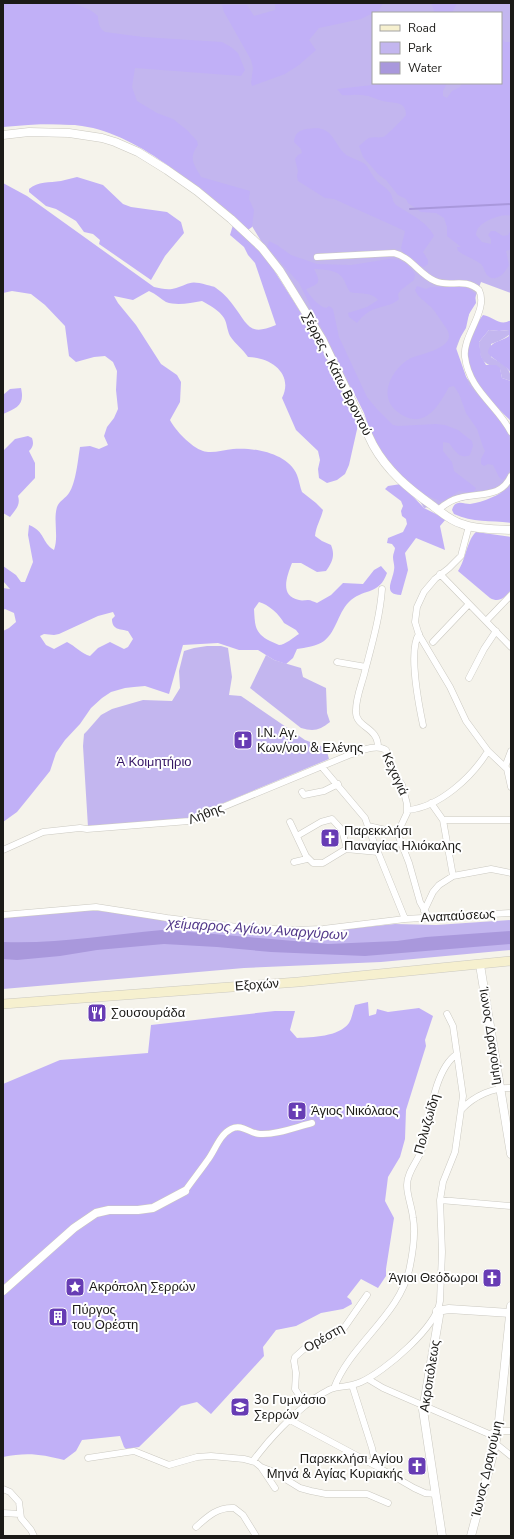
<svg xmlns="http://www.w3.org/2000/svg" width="514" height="1539" viewBox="0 0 514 1539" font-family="'Nunito Sans',sans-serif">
<rect width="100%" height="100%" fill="#f5f3eb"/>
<path fill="#c3b6ef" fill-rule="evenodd" d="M3,3H511V293L481,282L452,360L511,432V491L424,508L244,213L111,126L3,123ZM373,13H501V83H373Z
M489,330L499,331L509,330V335C504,339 497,342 491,344V357C502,364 511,366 511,381L502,378L500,369C482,363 480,361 479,342Z
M207,646H221L228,648L232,677L229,695L241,696L305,740L326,748L329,759L183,820L88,827L83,746L84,734L87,731L101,715L112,709L143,700L172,701L180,688L179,671L184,651L194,648Z
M266,655L274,660L301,668L303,677L326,688L327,713L330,722C320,730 314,732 301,728L250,688Z
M83,910L116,912L167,921L247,930L288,933L326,931L395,924L436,925L511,920V950L381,962L244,968L3,989V918Z"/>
<path fill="#c1b0f7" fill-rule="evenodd" d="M3,3C10,3 17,5 24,5C29,5 32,4 37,3C57,0 83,2 98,16C98,23 99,28 105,32L143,37L222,42L231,47L238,53L245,70L241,76L135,68L132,87L137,101L157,113L173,119L187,130L197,141L198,145C188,159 194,164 201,177L250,191L249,199L254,210L252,227L248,230C203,193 141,134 82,126C56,122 29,125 3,127Z
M275,3H327V5L338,3H383L379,10L361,19L319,28L309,40L316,50L299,65L285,74L252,86L251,83L253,68L251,60L224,12L222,5H247L254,16L275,10Z
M431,3H457L452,13H433L434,10Z
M501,37L505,42H511V216C503,213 485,220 479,227C477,229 476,232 476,235L482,242L491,244V239L488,235L491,231H495L503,236L508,235L511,230V249L506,251L509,265C505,273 495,284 487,275C484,271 484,267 481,264C474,259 465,256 458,251L457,247H461L447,236V227L444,218L436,213L421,212L408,203L406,199L398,195L386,180L378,174L363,157L359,146C362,144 366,139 369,138C374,136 380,139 385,136C387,135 405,117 406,115C406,100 393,104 383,101C375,99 369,95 361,95C355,94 349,96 342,95L337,89L390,83H447L443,91V96L447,98L452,91L460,87L462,83H501Z
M318,128C334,131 334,143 344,153C350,159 359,159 366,165C370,170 372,176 377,181C381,185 387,188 391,194C393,198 392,201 396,205C408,213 428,222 434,236L423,252L428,260V264L424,267C414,265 405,257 401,248L405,231L334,199L325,198L298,181L297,176L298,171L295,159L298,155L302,153L301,149L294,142C295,128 307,129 318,128Z
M77,177L103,185L123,204L131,207L167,212L181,222L184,233L165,256L151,280L99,244L100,240L93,234L84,232L76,221L56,209L46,206L29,192V189C38,181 49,183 61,181C66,180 72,178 77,177Z
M3,183L27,196L154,287C160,288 166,290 172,289C190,285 187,279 207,285C210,286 214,286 216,288C222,292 229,299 233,305C248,324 248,337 276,325L255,263L248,255L244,247L230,235L233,225L265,256L317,338L358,425L349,465L345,474L337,480L327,483L319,478L318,469L320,460L318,451L296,430L282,398C294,374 271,357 248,357C243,349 235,344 230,336C227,330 227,323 224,318C219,310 209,305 202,301C190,303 177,306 166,302C161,299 156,294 149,291L133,300L114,296L118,303L136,325L161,364L177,375L181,382L180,402L170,420C175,430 191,447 203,451C211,454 224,450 233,449C253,447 288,453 297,475C299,480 300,487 302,492L316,503L323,510C321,519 316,526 315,536L322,541L331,545C335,555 333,561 326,571L317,572L301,563H292C287,576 279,596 299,600C302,601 305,600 308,600C311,600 314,602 317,603L331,595L343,583L363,584L374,570L381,566L387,573C379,595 366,588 351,600C338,611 337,631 324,641C317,646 305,648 297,649L293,658L286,664L274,660L258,650H239L218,643L183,645L169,694L145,686L134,687L125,688L111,692L102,698L91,708L80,724L65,740L56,753L50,771L30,796L17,812L3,822V631L9,628L16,622L14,613L5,609L3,610V588L10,589L3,581V566L16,575L21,582H25L33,562L28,535L29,525C46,532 41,542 54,550C59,536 53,521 57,507C59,501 66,498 69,493C76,483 78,459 80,447L90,446L99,449L108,445L104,436L107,427L114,418L118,409L116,390L117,371L113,362L105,356L94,357L76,362L69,356L65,326L45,305L31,294L12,291L3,293ZM259,602C268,604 280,615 284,623L296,630L299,634C294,637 285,645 279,645C276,644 273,642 270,641C254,633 255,624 254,609ZM113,612L115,616L112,619C112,630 120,629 128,631L133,639L128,647L124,649L110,642L98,648L90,656C82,654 75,646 67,642L54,649L46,645L40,636L44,634L54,635L59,634L98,616Z
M269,241L277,245L291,255L317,264L351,265L389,259L399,260L407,264L413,271L415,275L414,280L401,290L398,294L399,299C393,305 386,305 378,308C369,310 362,316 357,323L349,317L348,313L367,307L378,300C371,291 360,295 350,292C347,288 346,284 344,280C338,269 325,270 314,269C321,282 320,284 306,289C310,296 318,306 326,308L329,306L333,309L339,337L367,397L376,408L393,425L398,426L436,424L445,425L458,430L472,441L473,446L470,455C460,460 455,451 449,443L443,442V451L452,462L454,471L476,488L473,493L459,491L445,500L440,501L423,494L404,480L383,455L370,431L364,413L299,283L267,247Z
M417,286L426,289L430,287H463L468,288L475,294L476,303L469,314L466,328L457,343L456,348L469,385L500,420L509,437L511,451L510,469L506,477L502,480L499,477L493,465L488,464L484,466L481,464V459L485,451L483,447L477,429L466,413L459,394L454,386L449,387C440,403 427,428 404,416C398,413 391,407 389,401C383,385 397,365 411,358C421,354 449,349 449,336C449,330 444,326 442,322C438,317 436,312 431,307C425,301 418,298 415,290Z
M483,315C494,317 500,327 511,320V373C505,364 494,361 488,353C489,341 501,342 509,336V330L499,331L489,330L479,342L481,356L486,365H496L500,368L502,378L511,381V421C494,405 471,383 468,358C467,349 469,341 473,334C476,327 478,321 483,315Z
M21,388C25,405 17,408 3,414V395L10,389Z
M28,436L32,438C34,444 33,447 29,451L35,463V478L18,496C21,505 15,510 10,517L3,513V451L15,439Z
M401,484L424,508L446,519L440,526L445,550L416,538L405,553L408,570L401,595C382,595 393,580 394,570C395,565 393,562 393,557C393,554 395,550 395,548L392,544L387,543L388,538L403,532L407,524L406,519L402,516L401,511L403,506L401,501L385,489L388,486Z
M511,486V523C491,520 473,523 454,514L452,510C453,507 454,504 458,503C462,502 466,504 470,504C484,502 500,495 511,486Z
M476,532L511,537V590C505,598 499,603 490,598L458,571C466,559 467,540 476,532Z
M368,1002L369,1016L376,1014L377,1009L388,1012L419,1008L433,1016L425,1040L426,1046L406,1110L405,1139L400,1157L388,1177L385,1201L394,1218L386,1269V1276L378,1288L361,1279L347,1297L351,1300L352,1304L343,1309L321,1313L296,1326L276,1330L263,1347L264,1356L211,1414L197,1402L181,1406L139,1447L126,1449L124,1447L120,1436L82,1440L76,1451L64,1460C42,1454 26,1452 3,1457V1084L60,1060L148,1053L151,1025L275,1011H295L290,1030L297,1038C312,1037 339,1037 349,1023C352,1018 353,1011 355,1005Z"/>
<path fill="#a998dc" d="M162,930L203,933L328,944L397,941L426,937L511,931V944L365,956L271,952L217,947L164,944L97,950L60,956L17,960L3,959V942C56,944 109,935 162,930Z"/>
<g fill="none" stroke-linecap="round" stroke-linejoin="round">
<path stroke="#a998dc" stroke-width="2" d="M410,209L511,204"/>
<defs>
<path id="minor" d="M317,257L394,253C411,257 420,275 435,281C450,288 464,277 479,290C489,310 462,336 465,357C469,390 497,405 511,432
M438,510C445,504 451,500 459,498C478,492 501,499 511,476
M469,526L461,556L449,568L435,579L424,592L417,607L415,622L419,635L450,687L466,721L488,751L507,769L511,787
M440,574L511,647
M486,621L511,595
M419,634C408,650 419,706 423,725
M433,642L469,604
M337,662L366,667
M469,678L484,649L496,631
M378,747C378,727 357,728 356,713C355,699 362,684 365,671C372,644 380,617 382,589
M322,767L365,818L373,840L405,919
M505,767L511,751
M302,792L304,795L324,791L338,784
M431,803L443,820L453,876
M408,810C440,807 472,777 488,751
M443,820H511
M290,822L306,856L313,863H323L346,849L378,852
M368,826L399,833
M297,836L321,822L332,819L342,830L347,849
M3,850L43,832L80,828L87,829L189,821L349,755C358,752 376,743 386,750L388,762L402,785L407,804V813L399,830V837L409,863L420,902L429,918
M294,862L307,859
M424,911L433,892L439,885L453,876L491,869L511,873
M3,915L96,907L167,918L237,927L293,930L323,929L405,919L511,913
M462,1109C474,1096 494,1087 511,1088
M185,1191C192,1181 200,1171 207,1161C215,1151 219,1135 231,1129C242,1123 250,1134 260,1134C277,1135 296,1127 312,1123
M440,1200L511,1206
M368,1379L383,1388L489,1434L495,1443L511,1456
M352,1385L372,1448L376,1466
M334,1388C351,1343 401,1315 410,1266C413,1251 416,1234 413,1218C412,1207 407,1196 407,1185C407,1172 418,1161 422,1149C429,1124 433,1070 457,1054
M306,1405L295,1389L296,1373L294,1361L295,1357L304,1349L331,1337L344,1328L367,1295
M290,1420L376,1466L414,1488L425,1493L436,1494
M489,1434L498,1431H511
M88,1458L134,1451L169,1465L197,1457L211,1456L244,1459L255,1462L261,1467L274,1472L300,1488L311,1491L326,1494H367L388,1503
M253,1461C269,1439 293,1414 315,1398C320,1395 326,1391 331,1389C340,1386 350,1387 361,1382C384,1372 437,1327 440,1301L442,1252L440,1200L443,1182L455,1152L463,1096L453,1026L447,1014
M261,1467L275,1488
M3,1489L10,1492L19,1502L21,1518L31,1530L34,1536
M3,1513L20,1514
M196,1527C207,1517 217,1507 234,1508L243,1515L256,1536"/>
<path id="tertiary" d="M3,135L29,132L69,133L102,138L115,142L138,152L167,170L197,191L231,219L262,248L280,271L298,300L322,339L373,445C388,472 409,489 433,506C442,513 451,521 462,524C477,530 495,529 511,530
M480,965L511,1154
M3,1291L74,1228L96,1213L109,1210H138L153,1208L185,1191
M440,1310L423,1410L442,1536
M437,1311L449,1309L511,1313
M471,1536L492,1458L498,1431L511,1306"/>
<path id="secondary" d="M3,1004L298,982L511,961"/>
</defs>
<use href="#minor" stroke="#cbc9c1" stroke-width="7"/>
<use href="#tertiary" stroke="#cbc9c1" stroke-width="9"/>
<use href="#secondary" stroke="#cbc9c1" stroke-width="10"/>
<use href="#minor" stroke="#fff" stroke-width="6"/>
<use href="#tertiary" stroke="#fff" stroke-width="8"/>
<use href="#secondary" stroke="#f6f0cf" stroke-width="9"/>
</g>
<defs>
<symbol id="church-square" viewBox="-11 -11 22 22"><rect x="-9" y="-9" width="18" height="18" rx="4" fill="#673cb4" stroke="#fff"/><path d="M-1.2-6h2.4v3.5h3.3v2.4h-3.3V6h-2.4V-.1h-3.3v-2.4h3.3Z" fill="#fff"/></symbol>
<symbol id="restaurant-square" viewBox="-11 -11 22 22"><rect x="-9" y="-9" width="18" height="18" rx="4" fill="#673cb4" stroke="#fff"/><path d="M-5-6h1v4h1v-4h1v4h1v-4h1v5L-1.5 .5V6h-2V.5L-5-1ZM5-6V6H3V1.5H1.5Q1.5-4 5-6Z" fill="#fff"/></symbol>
<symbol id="sight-square" viewBox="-11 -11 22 22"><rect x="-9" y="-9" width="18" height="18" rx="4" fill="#673cb4" stroke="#fff"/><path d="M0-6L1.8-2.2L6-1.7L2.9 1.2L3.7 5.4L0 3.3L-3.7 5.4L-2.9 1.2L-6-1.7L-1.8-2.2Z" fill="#fff"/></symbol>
<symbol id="building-square" viewBox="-11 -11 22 22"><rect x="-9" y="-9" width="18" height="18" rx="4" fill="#673cb4" stroke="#fff"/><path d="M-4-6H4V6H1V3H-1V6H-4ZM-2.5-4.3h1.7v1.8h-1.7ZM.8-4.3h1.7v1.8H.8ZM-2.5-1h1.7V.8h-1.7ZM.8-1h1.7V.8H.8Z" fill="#fff"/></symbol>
<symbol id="school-square" viewBox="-11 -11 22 22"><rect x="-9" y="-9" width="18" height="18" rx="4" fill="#673cb4" stroke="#fff"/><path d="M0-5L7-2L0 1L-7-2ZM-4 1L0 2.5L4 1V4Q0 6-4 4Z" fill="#fff"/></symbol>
</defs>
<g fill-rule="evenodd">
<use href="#church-square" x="232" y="729" width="22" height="22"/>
<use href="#church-square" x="319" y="827" width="22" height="22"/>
<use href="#restaurant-square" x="86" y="1002" width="22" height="22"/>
<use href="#church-square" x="286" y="1100" width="22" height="22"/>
<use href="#church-square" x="481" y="1267" width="22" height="22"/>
<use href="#sight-square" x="64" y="1276" width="22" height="22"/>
<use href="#building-square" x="47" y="1306" width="22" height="22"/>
<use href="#school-square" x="229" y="1396" width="22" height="22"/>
<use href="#church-square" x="406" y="1455" width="22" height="22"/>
</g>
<g text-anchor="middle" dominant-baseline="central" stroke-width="4" stroke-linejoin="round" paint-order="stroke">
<g font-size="13" fill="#1b1a17" stroke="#fff">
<text transform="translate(337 374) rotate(63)">Σέρρες - Κάτω Βροντού</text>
<text transform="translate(395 774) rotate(66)">Κεχαγιά</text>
<text transform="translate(206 814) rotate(-21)">Λήθης</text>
<text transform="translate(458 916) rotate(-3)">Αναπαύσεως</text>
<text transform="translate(257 985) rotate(-4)">Εξοχών</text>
<text transform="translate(491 1036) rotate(81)">Ίωνος Δραγούμη</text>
<text transform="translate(427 1124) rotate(-74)">Πολυζωίδη</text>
<text transform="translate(324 1338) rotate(-30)">Ορέστη</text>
<text transform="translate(430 1376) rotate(-81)">Ακροπόλεως</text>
<text transform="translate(487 1469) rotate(-77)">Ίωνος Δραγούμη</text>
</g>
<g font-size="13" fill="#1b1a17" stroke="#fff" text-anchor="start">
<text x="257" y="733">Ι.Ν. Αγ.<tspan x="257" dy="15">Κων/νου &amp; Ελένης</tspan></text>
<text x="344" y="831">Παρεκκλήσι<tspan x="344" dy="15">Παναγίας Ηλιόκαλης</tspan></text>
<text x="111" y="1013">Σουσουράδα</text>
<text x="311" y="1111">Άγιος Νικόλαος</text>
<text x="478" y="1278" text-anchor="end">Άγιοι Θεόδωροι</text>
<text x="89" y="1287">Ακρόπολη Σερρών</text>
<text x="72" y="1310">Πύργος<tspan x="72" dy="15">του Ορέστη</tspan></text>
<text x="254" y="1400">3ο Γυμνάσιο<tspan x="254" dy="15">Σερρών</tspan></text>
<text x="403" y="1459" text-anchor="end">Παρεκκλήσι Αγίου<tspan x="403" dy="15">Μηνά &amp; Αγίας Κυριακής</tspan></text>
</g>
<g font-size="13" fill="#331464" stroke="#fff">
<text x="154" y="762">Ά Κοιμητήριο</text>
</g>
<g font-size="14" font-style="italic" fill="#53398a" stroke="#fff">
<text transform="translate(257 929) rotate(4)">χείμαρρος Αγίων Αναργύρων</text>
</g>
</g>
<rect width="514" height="1539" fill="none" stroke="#1b1a17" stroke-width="8"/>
<rect x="372" y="12" width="130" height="72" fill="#ffffff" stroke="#a4a3a2"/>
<rect x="380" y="25" width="20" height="6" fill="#f6f0cf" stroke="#a4a3a2"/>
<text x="408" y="32" font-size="12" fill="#1b1a17">Road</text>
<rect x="380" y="42" width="20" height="12" fill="#c3b6ef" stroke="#a4a3a2"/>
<text x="408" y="52" font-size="12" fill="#1b1a17">Park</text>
<rect x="380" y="62" width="20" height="12" fill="#a998dc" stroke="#a4a3a2"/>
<text x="408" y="72" font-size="12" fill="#1b1a17">Water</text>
</svg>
